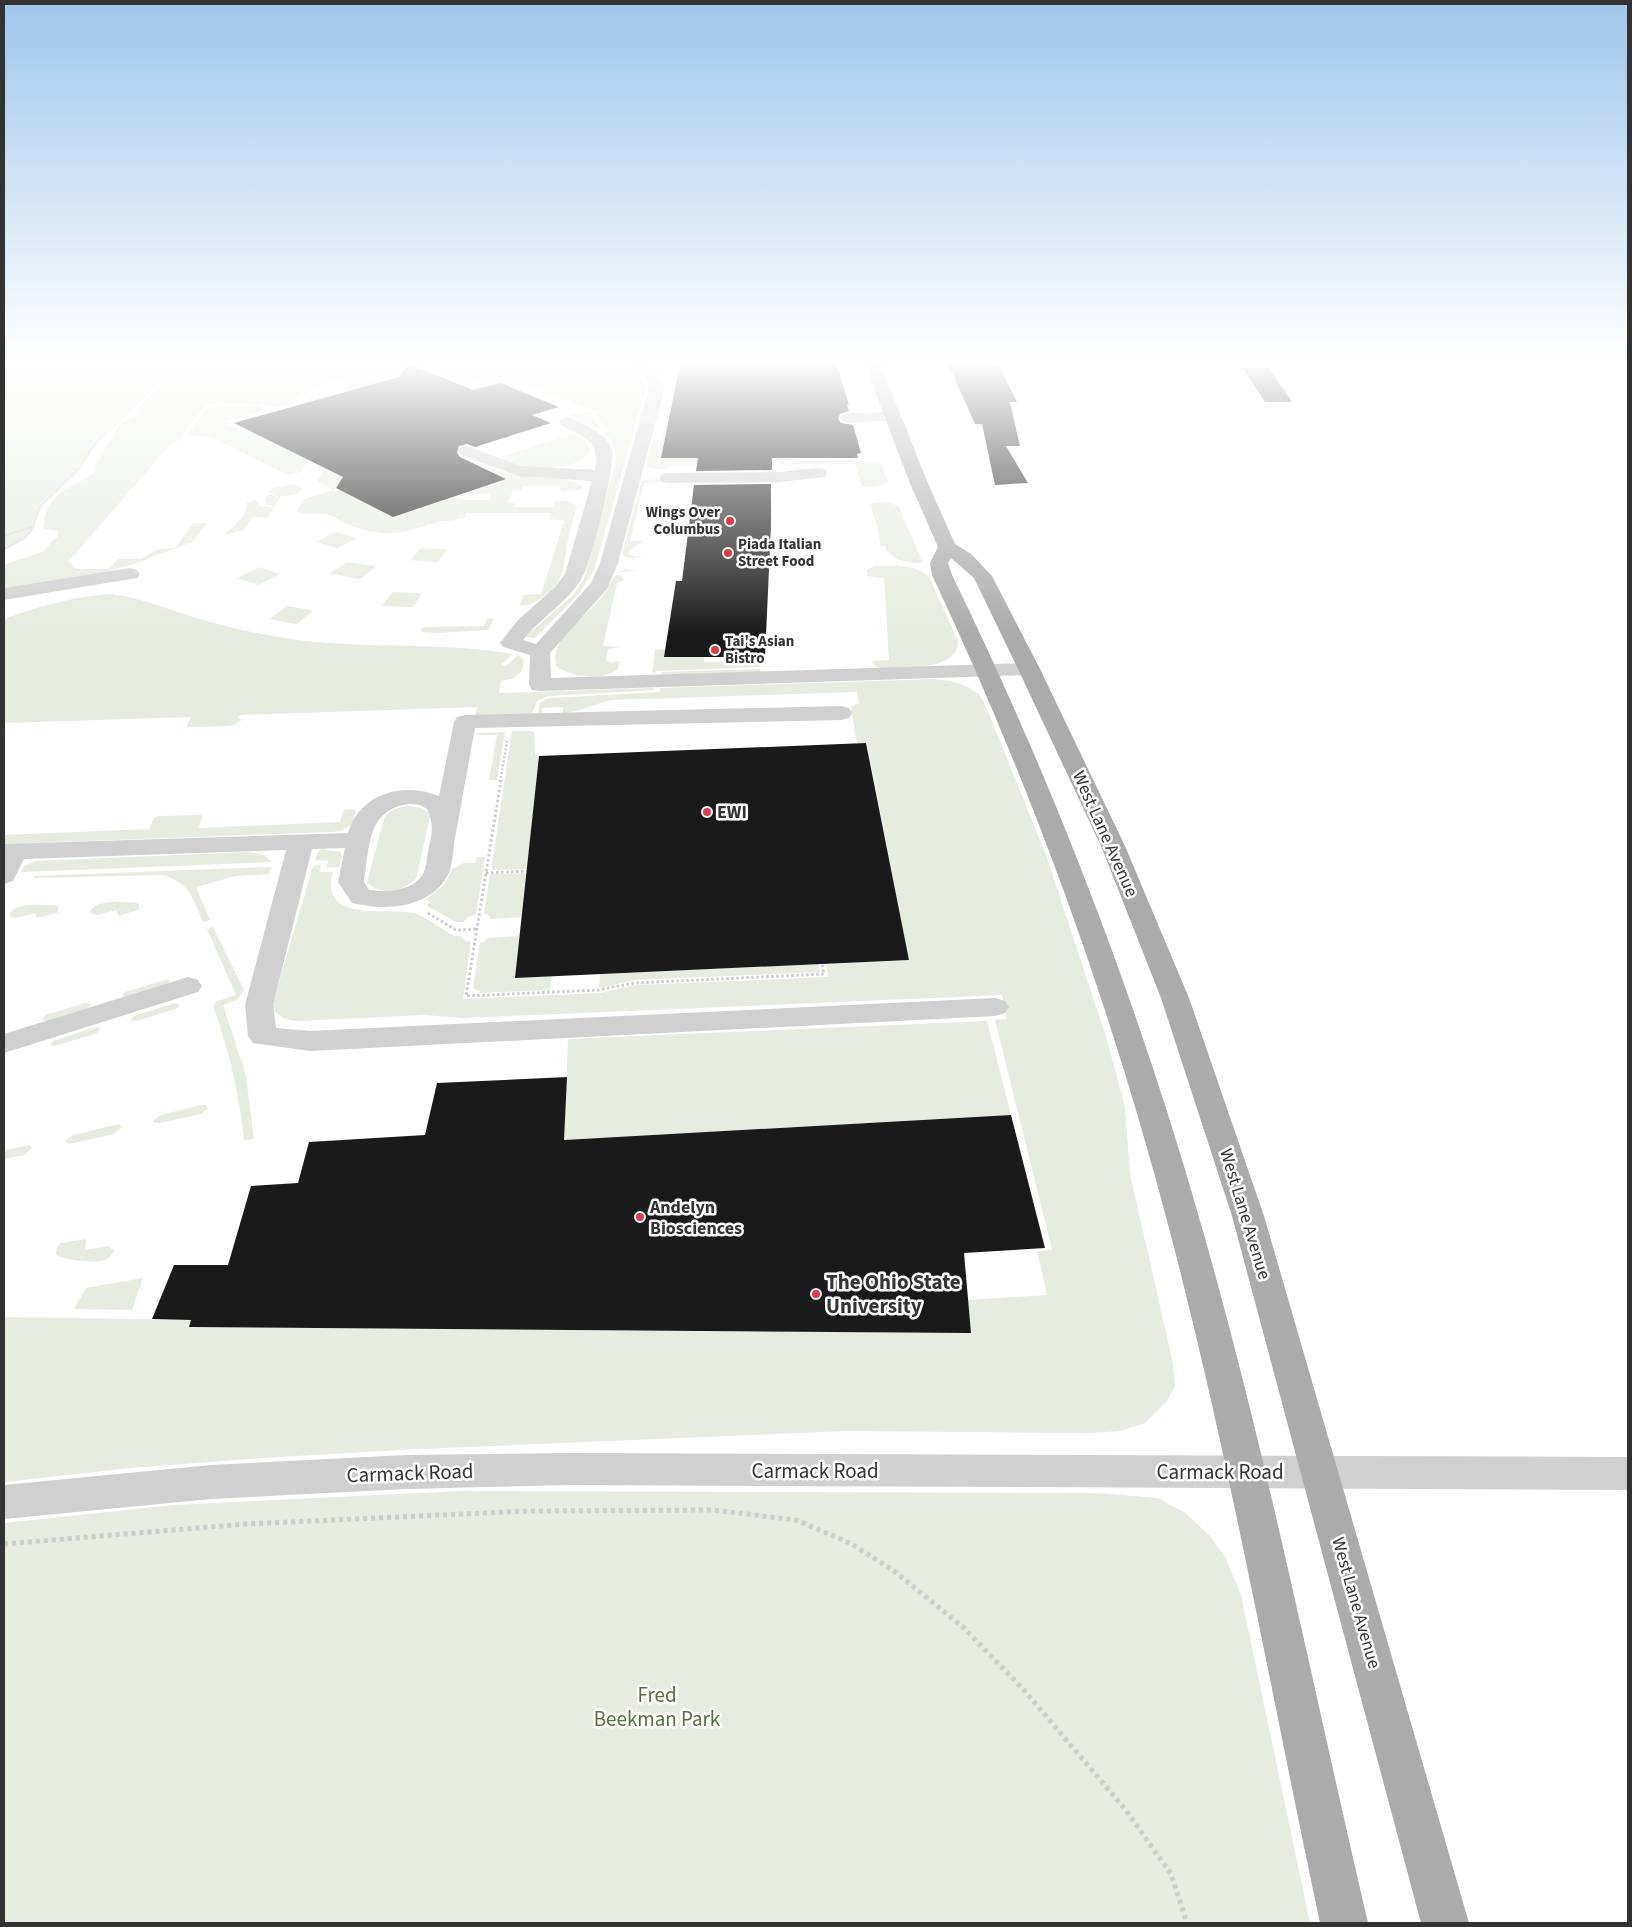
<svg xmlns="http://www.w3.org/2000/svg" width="1632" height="1927" viewBox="0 0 1632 1927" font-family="'Source Sans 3',sans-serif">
<rect width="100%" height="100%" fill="#fff"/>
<path fill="#e6ecdf" d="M4,364H178L160,379L112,427L94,446L79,469L40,507L32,530L25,538L4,549Z
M181,364H627C636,370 644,376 646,388L594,570L578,595L535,638L525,637L575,593L585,576L616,459L615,448L612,441L603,433L608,432L595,414L598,411L589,410L517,381H476L456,373L441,377H400L343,392L348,384C337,374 323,382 316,391L308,392C300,401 288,407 275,407C268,408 264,402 256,405L209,403L187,427L182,439L173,443L162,454L69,561L76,569H108L118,559H140L159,549L175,548L193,523H207L192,542L134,564L106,572L11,589L4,588V566L8,563L45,551L51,542L58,537V531L43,529C46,491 68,491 96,471L94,466L105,452L104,449L109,444L120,424L137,414L141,404Z
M209,406H258L266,410L224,422L240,430L246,428L309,459L300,472L288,475L211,437L189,436L188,434L190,430Z
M587,411L604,432L569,416Z
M667,419H669L661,458H793V460H775L774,464L666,466L669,470L649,468L647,464L652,441L662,440Z
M574,434C583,438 588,442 590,451C576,475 519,470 499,457Z
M853,460L854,462H880L888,481L887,483L874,487L862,486L855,464H780L779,462Z
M325,467L342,476L334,492L396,472L467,500H488L490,494H474L469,491L506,479L486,469L489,468C501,471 513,474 525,476C544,479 566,475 583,487L580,490L561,492L560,486H523L521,490L513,491L508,502L516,504L515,507H553L555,501C563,500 571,501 577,506C574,517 570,529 568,540C562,568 566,583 538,600C533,603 526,607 520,605L523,595L541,594L564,521L550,519L551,513H467L464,518C455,521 446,520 437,522C403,532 392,539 355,527C345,524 337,517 327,514C317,512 306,516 297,511L304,499L334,490L317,481Z
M658,479L661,482L644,483L630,541H644L629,550V555L636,557L643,554C637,559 628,559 622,554L641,483L646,480Z
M293,484L300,486L302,490L293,495L281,496L275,506L268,505L264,501L268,495L277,494L269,493L272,488Z
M255,500L259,502L258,505L264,507H274L267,518L253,517L244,529L245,530L224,535C233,526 249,517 246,503Z
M882,502L892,503L899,507L923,563C910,564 888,559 885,546H880L878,528L870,505L873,503Z
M336,532L357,538L337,548L316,542Z
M421,548L445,549L447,550L438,562L410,560Z
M348,562L374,566L375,567L362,578L358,579L330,573Z
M875,566C894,566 915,563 929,577L958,641C960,671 900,668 881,668L876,666L871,661L889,660L884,578L867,576V570Z
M260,567L280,574L258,585L237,578Z
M626,569L636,571L621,572L617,574V575H621L624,580L617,583L603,646L620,647L608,649L606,660L612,663L620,660L617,670C600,681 574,677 557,667C554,660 555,651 559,644C570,624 593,611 606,591C612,581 614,573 626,569Z
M393,592L418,593L421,594L413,607L382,606Z
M110,594C139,597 162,607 190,616C225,627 261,635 297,640C369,649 442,642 513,654L501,665L506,666L518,655L524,660L522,671L514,678L501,681L499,693L653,688L655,690L548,696L537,701L532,714L475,717L477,707L240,715L238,718L241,719L240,722L230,726L190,727H186L191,717L4,723V619C38,607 73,596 110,594Z
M287,606L311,610L312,612L296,624L269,619Z
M491,618L494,619L488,630L436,633L421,632L422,628L425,627L484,626L487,619Z
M666,649L664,657H704V662H761V667L656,671L655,674L652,672L655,650Z
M760,669V672L662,675L661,672Z
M935,679C953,681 975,685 984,702L1046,855L1107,1040L1125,1107L1130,1174L1173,1363L1175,1386L1167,1401L1145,1423L1121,1431L1090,1433L846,1431L399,1450L263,1458L130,1468L4,1482V1317L191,1320L189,1327L971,1333L968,1300L1047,1295L1037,1251L1052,1250L995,1020L1007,1019L1002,995L464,1018L424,1015L298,1021C286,1020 277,1017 272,1006L313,866L321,865L319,872H333C319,924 386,907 413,913C424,915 443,930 454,936H461L464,940L471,942L463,999L600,993L635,985L828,977L826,964L909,960L867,743H857L851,710L852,706L859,703L857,692L611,700C595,704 580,712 563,713V707L542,708V714L538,715L539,704L546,699L552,698L659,692L660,688Z
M512,731H530L534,733L535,755L539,756L527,869L491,870Z
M505,732L497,780H489L497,735H479L475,733Z
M408,806C418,807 425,807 430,816L417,876C408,892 381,896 368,883V879L384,818C389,810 399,807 408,806Z
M353,809L356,811L352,824L341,831L332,832L4,844V835L149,829L154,818L159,816L202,815L199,828L340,822L344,810Z
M322,849L340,852L342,855L339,867L327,868L328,861L315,860L318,852Z
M248,852L264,855L272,862L21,872L24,866L36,861Z
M477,857H485L476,915L468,917L463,922H456L427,906L430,902L426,899L444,885L452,869L464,863H475Z
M272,867L268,874L236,876L196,887L210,920L203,922C192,897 190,883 162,875L34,878L33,876Z
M526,873L521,917L491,919L488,914H484L490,874Z
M133,902L139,904L138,910L119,916L116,910L98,915L93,914L90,911C98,899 120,903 133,902Z
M53,905L59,907L57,913L37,918L35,913L16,918L11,917L9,914C17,902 39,905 53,905Z
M213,927L244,990L237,1000L223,1005L246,1076L254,1139L244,1140C239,1092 229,1051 213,1006L217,1001L236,995L207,929Z
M519,936L515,978L552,976L550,990L480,993V991L473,988L480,942H484L488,938Z
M819,964L820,972L635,980L599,988L600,974Z
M168,979L170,981L167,985L127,997L122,996L125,992Z
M86,1003L91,1004L88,1008L47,1021L42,1020L45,1015Z
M175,1003L180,1004L178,1008L137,1021L131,1020L134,1016Z
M987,1021L1011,1115L564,1140L568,1039Z
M95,1027L100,1029L97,1033L55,1046L50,1045L53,1041Z
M201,1105H206L208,1108L201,1114L160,1123H155L153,1121L161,1115Z
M119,1124L122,1127L114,1134L69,1144L65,1141L73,1135Z
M30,1145L32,1148L24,1155L4,1159V1150Z
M86,1239L85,1250L109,1246L114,1251C112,1254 109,1258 106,1260C98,1263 61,1261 56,1254L57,1247L61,1243Z
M143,1278L132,1310L74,1309L86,1288Z
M463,1491L1095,1493L1158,1498L1184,1512L1209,1535L1225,1557L1241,1595L1310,1923H4V1523L174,1505Z"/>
<path fill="#1a1a1a" d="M409,364L473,390L501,383L559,407L532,415L551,423L475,447L467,444L459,446L457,453L460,457L506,479L393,517L336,488L343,477L234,423L399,377Z
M680,364H837L849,405H847L849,411L840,414L838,419L841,423L853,425L861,453L857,454L858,458H772V470L696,471L698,458H661Z
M948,364H998L1017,402H1010L1020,446H1006L1028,483L995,485L982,424H975Z
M1243,368H1269L1292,402H1265Z
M771,484V525L765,657H664L676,581H682L694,485Z
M866,743L909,960L515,978L539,756Z
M567,1077L564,1140L1011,1115L1045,1248L964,1253L971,1333L189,1327L191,1320L152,1319L174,1265H228L251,1186L298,1183L309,1142L425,1135L437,1083Z"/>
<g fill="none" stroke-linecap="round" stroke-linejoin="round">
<path stroke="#cdcdcd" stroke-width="2" stroke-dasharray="1 1" stroke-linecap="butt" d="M4,536L34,526
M5,549L25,538L32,530L40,507L79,469L94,446L162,379L180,364"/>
<path stroke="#cdcdcd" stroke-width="2.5" stroke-dasharray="2 2" stroke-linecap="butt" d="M4,549L7,547
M500,782L507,741"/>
<path stroke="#cdcdcd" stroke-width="3" stroke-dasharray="2.5 2.5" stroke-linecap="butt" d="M501,780L466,996L598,990L634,983L824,974L822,964
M486,873L526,871
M428,913L456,930L477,929"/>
<path stroke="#cdcdcd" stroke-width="5" stroke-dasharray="4 4" stroke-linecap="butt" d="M4,1544L246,1524L528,1511L713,1510L796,1520L852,1544L894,1571L963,1627L1023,1689L1125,1809L1171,1874L1187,1923"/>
<path fill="#d0d0d0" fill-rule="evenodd" d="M631,364C654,364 655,367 665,387L618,563L607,589L550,653L551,678L1029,663L1036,665L1040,669L1036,673L1029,675L540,691L532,690L529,685L530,655L503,647L500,643L518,620L554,588L565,574L592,481L518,476L461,455L459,451L461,447L467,446L521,466L595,470C600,440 584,438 561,425L559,422L561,419L567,417C581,421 608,434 612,450C616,465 591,561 583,576C569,602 541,617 523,640L536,644L591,583L600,563L649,387L645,376Z
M893,412L899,414L901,417L899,420L848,423L842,421L840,418L842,415L848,413Z
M819,468L825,469L827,473L825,477L779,482L668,483L662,482L659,478L662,474L668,473L779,472Z
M130,568L137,570L140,574L137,578L4,600V588Z
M841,706L849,708L852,713L849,718L841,720L475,728C468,765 462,801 455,838C453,849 453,865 448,875C430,909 384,911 352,903L338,882L345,848L312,849L273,1005L276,1028L310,1031L995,998L1005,1001L1009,1007L1005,1013L995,1016L310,1051L253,1043L248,1036L245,1005L286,850L24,859L13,881L4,884V844L348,833C359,794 403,781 439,796L454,722L457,717L465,715ZM410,804L420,805L427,809C434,823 432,833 429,847C427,855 427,867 423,874C412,892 387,892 369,890L364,882C370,847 366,809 410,804Z
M188,977L198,980L202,986L198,992L4,1053V1034Z
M572,1453L1628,1457V1490L572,1485L406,1489L211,1499L4,1519V1485L211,1465L406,1455Z"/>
<path fill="#ababab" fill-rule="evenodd" d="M868,364H882L887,381L927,481L955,544L971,554L992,576L1040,669L1125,846L1189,998L1264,1216L1469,1923H1421L1232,1216L1161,998L1101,846L1018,669L974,578L951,558L948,563L952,575C1055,786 1139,1005 1203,1231C1268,1459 1314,1692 1368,1923H1320C1271,1693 1230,1460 1170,1232C1111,1006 1032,787 932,575L930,563L938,547L909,481L871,381Z"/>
</g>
<linearGradient id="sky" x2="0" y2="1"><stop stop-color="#9ec6ea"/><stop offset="0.57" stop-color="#fff"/><stop offset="1" stop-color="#fff" stop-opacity="0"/></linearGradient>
<rect width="1632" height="634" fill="url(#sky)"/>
<g fill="#e63946" stroke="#fff" stroke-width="2">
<circle cx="730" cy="521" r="5"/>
<circle cx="728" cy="553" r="5"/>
<circle cx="715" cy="650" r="5"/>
<circle cx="707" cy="812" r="5"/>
<circle cx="640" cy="1217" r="5"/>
<circle cx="816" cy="1294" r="5"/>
</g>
<g text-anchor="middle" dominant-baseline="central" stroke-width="5" stroke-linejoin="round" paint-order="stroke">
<g font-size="15" font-weight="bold" fill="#333" stroke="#fff" text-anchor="start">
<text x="720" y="512" text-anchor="end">Wings Over<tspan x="720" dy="17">Columbus</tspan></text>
<text x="738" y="544">Piada Italian<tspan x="738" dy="17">Street Food</tspan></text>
<text x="725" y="641">Tai's Asian<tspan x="725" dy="17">Bistro</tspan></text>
</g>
<g font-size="18" font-weight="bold" fill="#333" stroke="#fff" text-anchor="start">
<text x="717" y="812">EWI</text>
<text x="650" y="1207">Andelyn<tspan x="650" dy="21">Biosciences</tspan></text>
</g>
<g font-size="18" fill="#333" stroke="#fff">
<text transform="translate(1105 834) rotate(66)">West Lane Avenue</text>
<text transform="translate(1245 1214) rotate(73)">West Lane Avenue</text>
<text transform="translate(1356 1603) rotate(74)">West Lane Avenue</text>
</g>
<g font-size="21" font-weight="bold" fill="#333" stroke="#fff" text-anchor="start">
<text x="826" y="1282">The Ohio State<tspan x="826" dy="24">University</tspan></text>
</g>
<g font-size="21" fill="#333" stroke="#fff">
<text x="815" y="1471">Carmack Road</text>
<text x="1220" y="1472">Carmack Road</text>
<text transform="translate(410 1473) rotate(-2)">Carmack Road</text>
</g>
<g font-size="21" fill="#56703f" stroke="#fff">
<text x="657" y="1695">Fred<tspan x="657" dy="24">Beekman Park</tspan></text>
</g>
</g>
<rect width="1632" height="1927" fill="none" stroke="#333333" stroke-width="10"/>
</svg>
